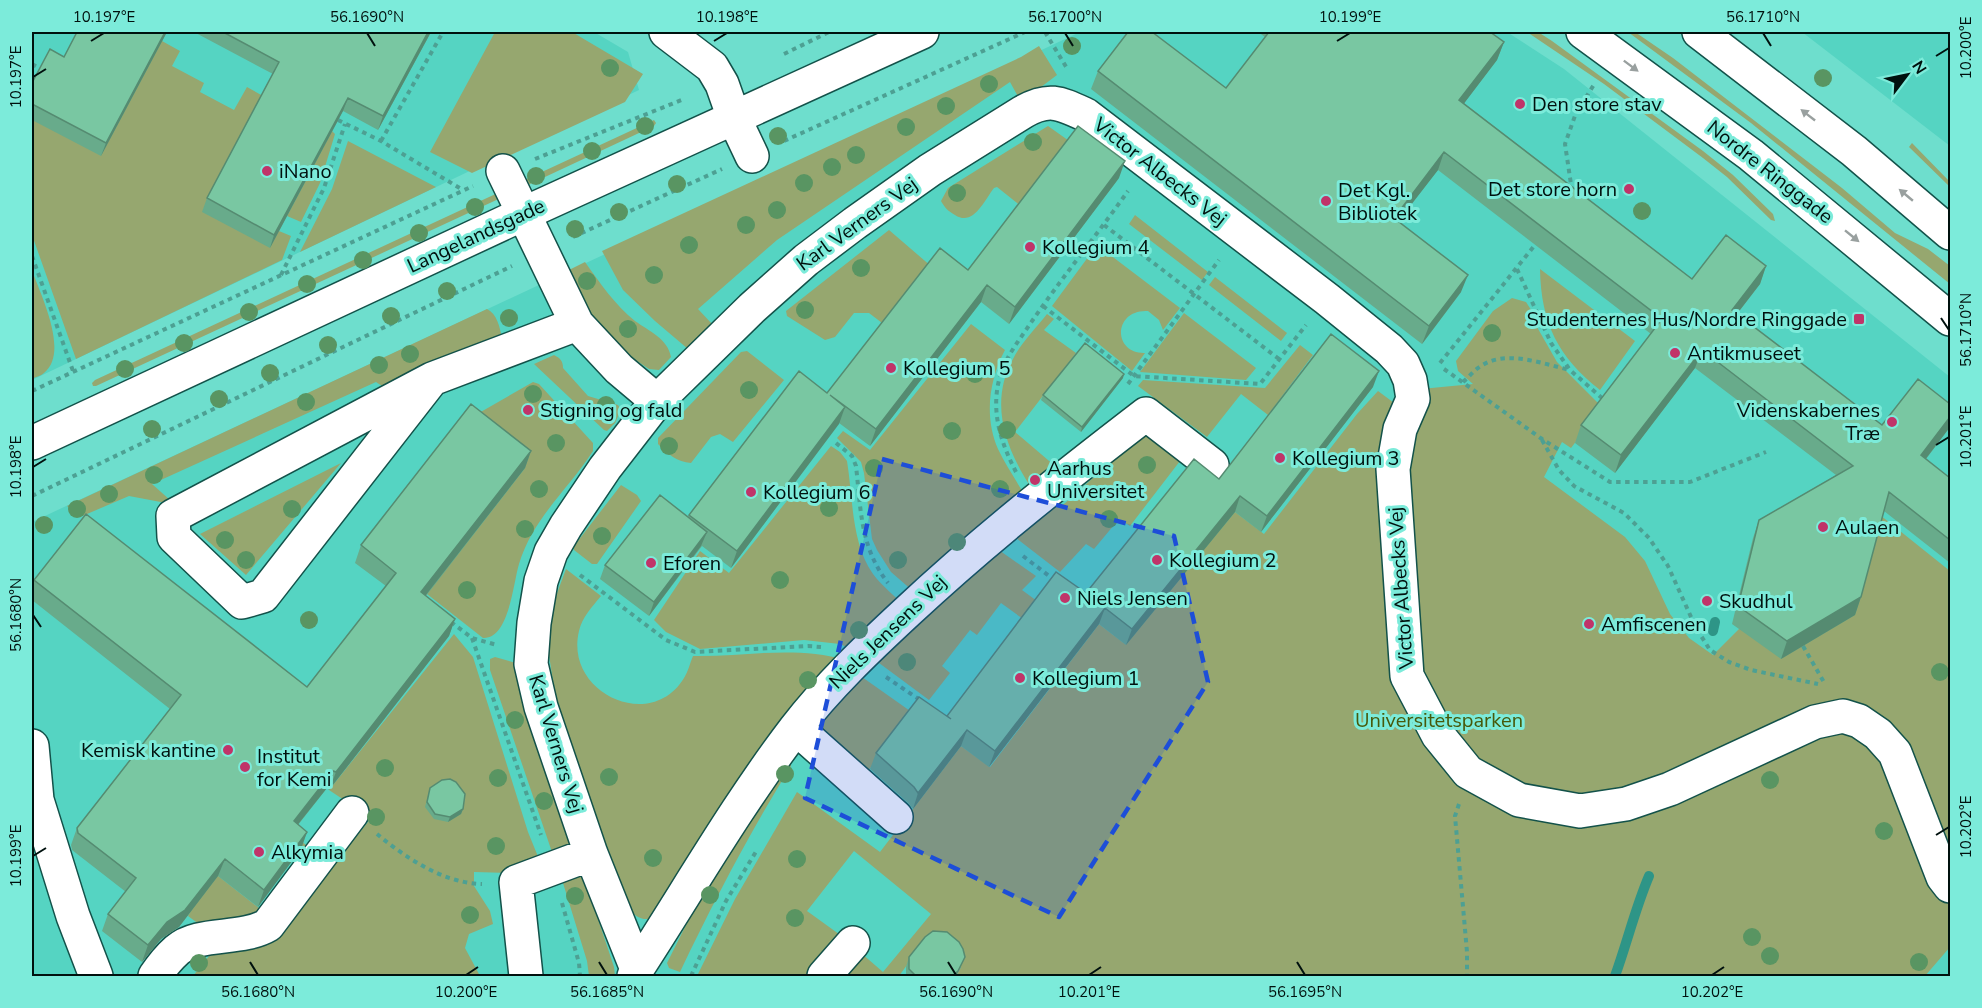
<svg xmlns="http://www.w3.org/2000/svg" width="1982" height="1008" viewBox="0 0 1982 1008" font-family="'Nunito Sans',sans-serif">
<rect width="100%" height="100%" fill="#6edecd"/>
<path fill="#55d4c2" d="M32,32H594L628,52L639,90L32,380Z
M1080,32H1507L1564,69L1950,377V976H32V522Z
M1802,32H1950V146Z"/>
<path fill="#96a76f" d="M495,32H572L643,74L625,102L472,173L430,152Z
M1527,32H1538L1552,41L1703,151L1733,175L1773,214L1775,221L1771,220L1727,177L1703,158L1604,84Z
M1628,32H1635L1673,58L1842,188L1895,233L1928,249L1950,266V284L1751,123Z
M162,41L180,51L172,66L204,83L200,92L234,110L247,87L263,96L279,231L291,236L282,260L76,359L32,235V122Z
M1039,46L1057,75L1021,102L1010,82L777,240L698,309L713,325L688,349L655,321L623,290L602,251L1021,57Z
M654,120L656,123L654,126L515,191L516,184Z
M1048,126L1072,143L1022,207L997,187L994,188C984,201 973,227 955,215C948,211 945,208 941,201L948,188Z
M332,131L335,134L320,183L301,222L287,216Z
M348,141L436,187L300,252L332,189Z
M1912,143L1950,182V187L1909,147Z
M502,191L505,196L96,386H93L92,383L95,380Z
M1135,215L1208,272L1202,280L1129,224Z
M889,230L932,267L886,326L869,313H854L835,337L825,340L787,316L786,311Z
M1097,245L1180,308L1163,330L1159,320L1148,311C1113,309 1112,354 1145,353L1132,371L1052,306Z
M585,262C600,283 615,305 635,321C649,331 668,339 671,357L659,370L649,369L637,361L589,321L563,273Z
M1540,269L1635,341L1600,390C1558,357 1541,323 1540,269Z
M32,270C40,294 70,352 44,373C41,376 35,377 32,379Z
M1215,277L1287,333L1281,341L1209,285Z
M1512,298L1526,302L1533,313L1537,327L1557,362L1602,407L1571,448L1562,442L1544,477L1625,537L1645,561L1670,614L1689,638L1713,655L1865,503L1950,571V947L1925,976H956L961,967L907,965L899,976H837L861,953L883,972L931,914L854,851L807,911L843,937L805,976H697L735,899L797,792L880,852L961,746L990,767L1099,624L1125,644L1235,512L1264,534L1357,414L1378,391L1417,420L1421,389L1473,384L1458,371L1456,361L1493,311Z
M487,309C497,314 500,327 502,339L394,394L376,382L152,484L170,500L166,503L129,496L80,517L67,506Z
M1184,313L1256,368L1246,380L1140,372Z
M1047,314L1054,319L1044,330L1076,353L1015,432L1055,466L1036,495C1008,454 987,406 1013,359C1021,343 1036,328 1047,314Z
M971,324L1005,350C989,380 984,417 998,449C1006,466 1017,481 1026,498L914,592L891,572L877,550L872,539L864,473L861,462L837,438L843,431L870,450Z
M1300,345L1313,355L1268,415L1241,394L1207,437L1138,386L1143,380L1265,388Z
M747,351L784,380L733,442L720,434L711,437L691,463C677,462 668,454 658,444V438L741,352Z
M554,355C560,358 563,361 563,368L588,396L618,405L621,410L615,423L607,431L604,430L534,364Z
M533,382L539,384L593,443V451C567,491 533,518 519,564C513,584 509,639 483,638L427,594L525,468L465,421Z
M1145,431L1180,461L1130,526L1119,519L1094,549L1086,544L1060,572L1012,535L1041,509L1064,504Z
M831,446L840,452L847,461C853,497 851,543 873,574C882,586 895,596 906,607L857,652L840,644L804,640L700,649L666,632L654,620L700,551L729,573Z
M341,463L246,575L200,534Z
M621,485L637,495L641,501L597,564H592L574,550V546Z
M996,548L1036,576L1022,590L1037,601L1023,619L1001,603L977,635L970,630L942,666L950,673L929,700L875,660Z
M566,569L601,596C592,607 582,617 579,631C564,693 651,733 684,678C688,672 690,663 693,656C747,657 791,645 847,660L655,918C642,921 635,918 628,906L557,708L549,655L550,625L553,604Z
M454,634L473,657L528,832L541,864L513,873L474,872V886L490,911L493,924L469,934L465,948L479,974L478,976H193L213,951L288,923L371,818L329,790Z
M495,657L516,663L570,841L568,850L554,858L490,670V659Z
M862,677L913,713L864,776L810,734Z
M791,762V766C750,832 714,901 680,972L669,968L667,963L699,899L746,814Z
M269,816L306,845L309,851L263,914L207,930L188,916L213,872L259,908L304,852L265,821Z
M583,874L614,967L615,976H589L587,961L563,883Z"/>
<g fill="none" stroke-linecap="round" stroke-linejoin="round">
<path stroke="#2e9587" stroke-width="10" d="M1713,631L1715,622
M1615,976C1627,943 1635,909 1649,876"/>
<defs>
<path id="minor" d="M666,32L712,67L722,84L734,118L752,156
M503,171L577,324L619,369L657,401
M432,379L263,596L242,602L174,537L173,516L432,379L577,324
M32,443L523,214L922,32
M796,728L896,817
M32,746L37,800L73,916L96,976
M637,969L591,854L541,707L531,664L534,623L541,581L551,552L566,526L605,468L657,401L752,308L806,260L855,223L930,170L1023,112C1049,97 1060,103 1086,115L1327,299L1389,349L1403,364L1410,380L1413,399L1400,429L1393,469L1407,676L1438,735L1468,772L1519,800L1580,811L1626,804L1670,789L1815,722L1843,716L1859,721L1878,734L1895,753L1943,877L1950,886
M155,976C161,967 168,958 177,950C199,931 241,941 268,925L352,813
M526,976L516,882L591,854
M634,976L637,969C689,889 737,805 795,729C828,686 868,648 908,611C984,540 1064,477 1146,414L1212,465
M824,976L853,943"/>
<path id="major" d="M1583,32L1751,155L1950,319
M1699,32L1854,151L1950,233"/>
</defs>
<use href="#minor" stroke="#13524a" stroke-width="36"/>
<use href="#major" stroke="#13524a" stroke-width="36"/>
<path stroke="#4da093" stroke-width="4" stroke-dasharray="4.5 4.5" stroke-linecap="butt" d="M1045,32L1068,70
M784,54L829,32
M32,64L41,69
M338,120L381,141L463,190
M381,141L443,32
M784,141L1025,32
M535,159L684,99
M1572,191L1565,144L1576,113L1595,83
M1104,225L1279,359
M573,237L722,169
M32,256L73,371
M1517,269L1551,343L1570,370L1602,398L1605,395
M281,275L324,188L345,124
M1043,306L1134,376L1260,384L1306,325
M1440,363L1535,245
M1444,369L1542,439L1610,482H1690L1766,452
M1463,382C1469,377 1474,370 1481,366C1506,349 1543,364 1570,370
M1128,384L1219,260
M32,391L473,186
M1542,440L1559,470L1574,486L1624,513L1649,538L1668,566L1696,628L1710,650L1729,662L1751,670L1818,684
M836,443L852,456L856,466C861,510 860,547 888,583
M1016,472C1001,443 991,413 999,380C1004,359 1018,342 1030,324C1061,279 1096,236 1128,191
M32,496L512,266
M1023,556L1053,579
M580,575L666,640L695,652L808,646L821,647
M451,622L472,638L497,645
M472,638L541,835
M1803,646L1825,684
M886,677L920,700
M1459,804L1455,816L1467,952V976
M377,834C406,858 443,883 482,884
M562,903L579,963L580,976
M691,976L726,901L757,850"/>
<use href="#minor" stroke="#fff" stroke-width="33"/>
<use href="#major" stroke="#fff" stroke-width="33"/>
</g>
<g fill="#599562">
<circle cx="1072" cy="46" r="9"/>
<circle cx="610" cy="68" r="9"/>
<circle cx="1823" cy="78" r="9"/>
<circle cx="989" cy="84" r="9"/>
<circle cx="946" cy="106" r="9"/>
<circle cx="645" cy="126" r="9"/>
<circle cx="906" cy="127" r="9"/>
<circle cx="778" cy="136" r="9"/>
<circle cx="1033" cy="142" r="9"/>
<circle cx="592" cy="151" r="9"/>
<circle cx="856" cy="155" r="9"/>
<circle cx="832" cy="167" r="9"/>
<circle cx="536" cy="176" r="9"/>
<circle cx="804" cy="183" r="9"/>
<circle cx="677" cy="184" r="9"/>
<circle cx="957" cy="193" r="9"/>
<circle cx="475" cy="207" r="9"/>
<circle cx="777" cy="210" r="9"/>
<circle cx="1642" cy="211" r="9"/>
<circle cx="619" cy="212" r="9"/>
<circle cx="746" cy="225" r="9"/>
<circle cx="575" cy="229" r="9"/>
<circle cx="419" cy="233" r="9"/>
<circle cx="689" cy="245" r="9"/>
<circle cx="363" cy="260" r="9"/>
<circle cx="861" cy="268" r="9"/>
<circle cx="654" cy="275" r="9"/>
<circle cx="587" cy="281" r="9"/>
<circle cx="307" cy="284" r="9"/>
<circle cx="447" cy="291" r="9"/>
<circle cx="805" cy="310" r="9"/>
<circle cx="249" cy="312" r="9"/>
<circle cx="391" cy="316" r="9"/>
<circle cx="509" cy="318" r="9"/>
<circle cx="628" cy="329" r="9"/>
<circle cx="1492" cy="333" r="9"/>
<circle cx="184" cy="343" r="9"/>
<circle cx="328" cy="345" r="9"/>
<circle cx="410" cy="354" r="9"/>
<circle cx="379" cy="365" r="9"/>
<circle cx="125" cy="369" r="9"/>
<circle cx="270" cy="373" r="9"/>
<circle cx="975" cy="374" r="9"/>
<circle cx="749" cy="390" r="9"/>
<circle cx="533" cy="394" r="9"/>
<circle cx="219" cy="399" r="9"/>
<circle cx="306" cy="402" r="9"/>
<circle cx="606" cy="405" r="9"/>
<circle cx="152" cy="429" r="9"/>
<circle cx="1007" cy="430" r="9"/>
<circle cx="952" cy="431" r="9"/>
<circle cx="556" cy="443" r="9"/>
<circle cx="669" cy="446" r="9"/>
<circle cx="1147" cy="465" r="9"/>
<circle cx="874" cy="468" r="9"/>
<circle cx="154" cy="475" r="9"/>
<circle cx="539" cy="489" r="9"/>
<circle cx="1000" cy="489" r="9"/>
<circle cx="109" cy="494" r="9"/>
<circle cx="829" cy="508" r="9"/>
<circle cx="77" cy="509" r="9"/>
<circle cx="292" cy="509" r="9"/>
<circle cx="1109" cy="519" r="9"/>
<circle cx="44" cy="525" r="9"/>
<circle cx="525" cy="529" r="9"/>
<circle cx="602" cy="536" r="9"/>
<circle cx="225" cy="540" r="9"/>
<circle cx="957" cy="542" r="9"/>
<circle cx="246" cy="560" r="9"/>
<circle cx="898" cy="560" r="9"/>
<circle cx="780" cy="580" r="9"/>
<circle cx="467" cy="590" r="9"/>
<circle cx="309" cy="620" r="9"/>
<circle cx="859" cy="630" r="9"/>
<circle cx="907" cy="662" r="9"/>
<circle cx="1940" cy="672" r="9"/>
<circle cx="808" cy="680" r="9"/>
<circle cx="515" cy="720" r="9"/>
<circle cx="385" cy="768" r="9"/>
<circle cx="785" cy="774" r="9"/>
<circle cx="609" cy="777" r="9"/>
<circle cx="498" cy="778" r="9"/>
<circle cx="1770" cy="780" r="9"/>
<circle cx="544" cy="801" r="9"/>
<circle cx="376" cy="817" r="9"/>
<circle cx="1884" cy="831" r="9"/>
<circle cx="496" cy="846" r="9"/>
<circle cx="653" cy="858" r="9"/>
<circle cx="797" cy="859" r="9"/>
<circle cx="710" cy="895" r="9"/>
<circle cx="575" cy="896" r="9"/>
<circle cx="470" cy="915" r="9"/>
<circle cx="795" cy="918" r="9"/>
<circle cx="1752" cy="937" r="9"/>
<circle cx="1770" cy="956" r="9"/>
<circle cx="1919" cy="962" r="9"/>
<circle cx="199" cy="963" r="9"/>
</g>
<path fill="#68ab8b" d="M77,32H167L101,156L32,120V83L64,57Z
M194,32H431L378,130L343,111L270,248L202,212L207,198L273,74Z
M1258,32H1490L1504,42L1497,60L1464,103L1692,279L1766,266L1760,284L1737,314L1882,425L1950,427L1926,459L1950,478V563L1884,511L1861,597L1855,615L1781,659L1732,624L1753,538L1759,520L1836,475L1695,368L1615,473L1575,443L1581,425L1651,334L1438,170L1398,221L1461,292L1422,344L1091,89L1098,71L1226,88L1265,37Z
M1119,178L1009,324L981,302L870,446L839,423L731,568L702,546L649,616L600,579L605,565L688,517L689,515L968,270Z
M1123,378L1081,432L1041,400L1043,395Z
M1373,387L1261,532L1235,512L1126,645L1099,624L989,767L961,746L913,809L908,803L870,769L876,753L947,716L1086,593L1219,479Z
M531,451L525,468L426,596L455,619L449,636L329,790L327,788L298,825L307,832L301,849L258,907L218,876L179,927L161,939L142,962L102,931L108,914L126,892L72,850L71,845L77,828L170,709L32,600V588L34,580L307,687L386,586L355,563L361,545Z
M430,788L463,809L461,814L448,822L434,819L425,807Z
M909,957L961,967L956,976H906V967Z"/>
<path fill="#558b71" d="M165,32H167L101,156L106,143Z
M428,32H431L378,130L383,116Z
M1504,42L1497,60L1453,118L1459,100Z
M348,98L343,111L270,248L274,235Z
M1444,152L1438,170L1387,236L1394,218Z
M1125,161L1119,178L1009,324L1015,307Z
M1766,266L1760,284L1726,328L1732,310Z
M1468,275L1461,292L1422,344L1429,326Z
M987,285L981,302L870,446L876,429Z
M1702,350L1695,368L1615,473L1621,455Z
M1379,371L1373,387L1261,532L1267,516Z
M1124,374L1123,378L1081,432L1082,427Z
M845,407L839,424L731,568L737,551Z
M1950,417V427L1915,473L1921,455Z
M531,451L525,468L415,609L421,592Z
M1240,496L1235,512L1126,645L1132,629Z
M707,532L701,546L649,616L654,602Z
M1861,597L1855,615L1781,659L1787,641Z
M1105,608L1099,624L989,767L995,751Z
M455,619L449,636L329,790L336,772Z
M967,730L961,746L913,809L918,793Z
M333,771L327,788L287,838L294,821Z
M463,809L461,814L448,822L450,817Z
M307,832L301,849L258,907L264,890Z
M225,859L218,876L179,927L161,939L142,962L148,945L167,922Z
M965,957L956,976H952Z"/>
<path fill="#79c7a2" stroke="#558b71" stroke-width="1.5" d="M77,32H165L106,143L32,104V83L50,49L64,57Z
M223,32H428L383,116L348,98L274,235L207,198L279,62Z
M1128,32H1152L1226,88L1269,32H1490L1504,42L1459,100L1692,279L1726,235L1766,266L1732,310L1882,425L1918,379L1950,404V417L1921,455L1950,478V540L1889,492L1861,597L1787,641L1738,606L1759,520L1853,466L1702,350L1621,455L1581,425L1662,319L1444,152L1394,218L1468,275L1429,326L1098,71Z
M1078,126L1125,161L1015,307L987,285L876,429L830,395L845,407L737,551L689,515L799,371L827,393L940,248L968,270Z
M1331,334L1379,371L1267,516L1240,496L1132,629L1105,608L995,751L967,730L918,793L914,787L876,753L919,697L951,719L947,716L1056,572L1086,593L1194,459L1219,479Z
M1085,343L1124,374L1082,427L1043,395Z
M471,404L531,451L421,592L455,619L336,772L333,771L294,821L307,832L264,890L225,859L185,910L167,922L148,945L108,914L136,878L78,833L77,828L181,695L34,580L86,514L307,687L396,573L361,545Z
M660,495L707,532L654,602L605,565Z
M450,779L456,782L465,794L463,809L450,817L435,814L427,802L430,788L442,780Z
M933,931L947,932L959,942L963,949L965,957L958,971L952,976H916L909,969V957L925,937Z"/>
<defs><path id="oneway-solid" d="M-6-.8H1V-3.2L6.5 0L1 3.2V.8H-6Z" transform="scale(1.5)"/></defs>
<g fill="#99a09f">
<use href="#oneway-solid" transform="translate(1631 66) rotate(37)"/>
<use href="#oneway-solid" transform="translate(1808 115) rotate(-142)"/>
<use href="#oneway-solid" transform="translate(1906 195) rotate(-140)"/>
<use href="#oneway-solid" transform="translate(1852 236) rotate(39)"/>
</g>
<path fill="#1d4ed8" fill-opacity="0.2" stroke="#1d4ed8" stroke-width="4.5" stroke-dasharray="12 8" stroke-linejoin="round" d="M882,459L1174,536L1208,682L1059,917L805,798Z"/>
<path fill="none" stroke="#00110e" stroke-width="2" d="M367,33L375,46M1065,33L1073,46M1763,33L1771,46M91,41L104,33M714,41L727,33M1337,41L1350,33M1936,56L1949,48M33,77L46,69M1941,318L1949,330M1936,445L1949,437M33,467L46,459M33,615L41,627M1936,835L1949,827M33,856L46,848M250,962L258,975M599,962L607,975M948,962L956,975M1297,962L1305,975M466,975L478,967M1089,975L1101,967M1712,975L1724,967"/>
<g fill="#c03469" stroke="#7cebda" stroke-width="2">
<circle cx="1520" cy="104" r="6"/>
<circle cx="267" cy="171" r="6"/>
<circle cx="1629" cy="189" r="6"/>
<circle cx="1326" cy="201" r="6"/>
<circle cx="1030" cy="247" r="6"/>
<rect x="1853" y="313" width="12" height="12" rx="3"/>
<circle cx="1675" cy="353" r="6"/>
<circle cx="891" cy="368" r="6"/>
<circle cx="528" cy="410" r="6"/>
<circle cx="1892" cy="422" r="6"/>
<circle cx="1280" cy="458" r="6"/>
<circle cx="1035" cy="480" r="6"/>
<circle cx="751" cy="492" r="6"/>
<circle cx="1823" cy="527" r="6"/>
<circle cx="1157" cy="560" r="6"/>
<circle cx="651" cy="563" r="6"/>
<circle cx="1065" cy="598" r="6"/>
<circle cx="1707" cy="601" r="6"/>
<circle cx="1589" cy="624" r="6"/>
<circle cx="1020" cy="678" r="6"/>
<circle cx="228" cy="750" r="6"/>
<circle cx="245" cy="767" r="6"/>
<circle cx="259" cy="852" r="6"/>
</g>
<g text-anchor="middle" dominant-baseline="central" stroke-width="6" stroke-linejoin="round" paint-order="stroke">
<g font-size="20" fill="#00110e" stroke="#7cebda" text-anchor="start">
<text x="1532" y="104">Den store stav</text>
<text x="279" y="171">iNano</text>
<text x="1617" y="189" text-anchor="end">Det store horn</text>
<text x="1338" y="190">Det Kgl.<tspan x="1338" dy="23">Bibliotek</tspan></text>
<text x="1042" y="247">Kollegium 4</text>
<text x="1847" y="319" text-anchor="end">Studenternes Hus/Nordre Ringgade</text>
<text x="1687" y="353">Antikmuseet</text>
<text x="903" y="368">Kollegium 5</text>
<text x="540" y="410">Stigning og fald</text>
<text x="1880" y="410" text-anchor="end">Videnskabernes<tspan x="1880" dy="23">Træ</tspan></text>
<text x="1292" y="458">Kollegium 3</text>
<text x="1047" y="468">Aarhus<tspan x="1047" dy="23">Universitet</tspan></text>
<text x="763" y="492">Kollegium 6</text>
<text x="1835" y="527">Aulaen</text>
<text x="1169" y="560">Kollegium 2</text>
<text x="663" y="563">Eforen</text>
<text x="1077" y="598">Niels Jensen</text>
<text x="1719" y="601">Skudhul</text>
<text x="1601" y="624">Amfiscenen</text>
<text x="1032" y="678">Kollegium 1</text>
<text x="216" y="750" text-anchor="end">Kemisk kantine</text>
<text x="257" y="756">Institut<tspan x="257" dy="23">for Kemi</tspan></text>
<text x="271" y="852">Alkymia</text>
</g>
<g font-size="20" fill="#00110e" stroke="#7cebda">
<text transform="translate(1160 172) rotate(38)">Victor Albecks Vej</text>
<text transform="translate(1770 172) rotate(38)">Nordre Ringgade</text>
<text transform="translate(857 224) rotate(-36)">Karl Verners Vej</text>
<text transform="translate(476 236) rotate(-25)">Langelandsgade</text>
<text transform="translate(1401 588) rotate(-94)">Victor Albecks Vej</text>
<text transform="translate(888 632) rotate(-44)">Niels Jensens Vej</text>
<text transform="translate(556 744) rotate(73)">Karl Verners Vej</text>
</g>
<g font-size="20" fill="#47590b" stroke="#7cebda">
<text x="1439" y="720">Universitetsparken</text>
</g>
</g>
<rect width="1982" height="1008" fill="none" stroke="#7cebda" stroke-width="66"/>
<g transform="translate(1907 75) rotate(58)" stroke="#7cebda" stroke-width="4.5" paint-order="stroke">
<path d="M0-4.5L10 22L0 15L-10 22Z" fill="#00110e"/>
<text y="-9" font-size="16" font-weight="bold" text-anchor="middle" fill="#00110e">N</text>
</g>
<rect x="33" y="33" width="1916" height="942" fill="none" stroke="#00110e" stroke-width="2"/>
<g font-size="15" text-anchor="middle" fill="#00110e">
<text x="104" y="22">10.197°E</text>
<text x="367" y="22">56.1690°N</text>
<text x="727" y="22">10.198°E</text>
<text x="1065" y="22">56.1700°N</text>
<text x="1350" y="22">10.199°E</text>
<text x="1763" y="22">56.1710°N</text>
<text transform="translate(1966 48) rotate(-90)" y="5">10.200°E</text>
<text transform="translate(16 77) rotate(-90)" y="5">10.197°E</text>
<text transform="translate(1966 330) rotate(-90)" y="5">56.1710°N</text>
<text transform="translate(1966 437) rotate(-90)" y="5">10.201°E</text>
<text transform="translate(16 467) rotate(-90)" y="5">10.198°E</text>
<text transform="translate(16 615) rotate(-90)" y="5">56.1680°N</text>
<text transform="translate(1966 827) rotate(-90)" y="5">10.202°E</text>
<text transform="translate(16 856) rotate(-90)" y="5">10.199°E</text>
<text x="258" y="997">56.1680°N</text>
<text x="466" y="997">10.200°E</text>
<text x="607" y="997">56.1685°N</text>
<text x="956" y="997">56.1690°N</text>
<text x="1089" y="997">10.201°E</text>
<text x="1305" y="997">56.1695°N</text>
<text x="1712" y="997">10.202°E</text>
</g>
</svg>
